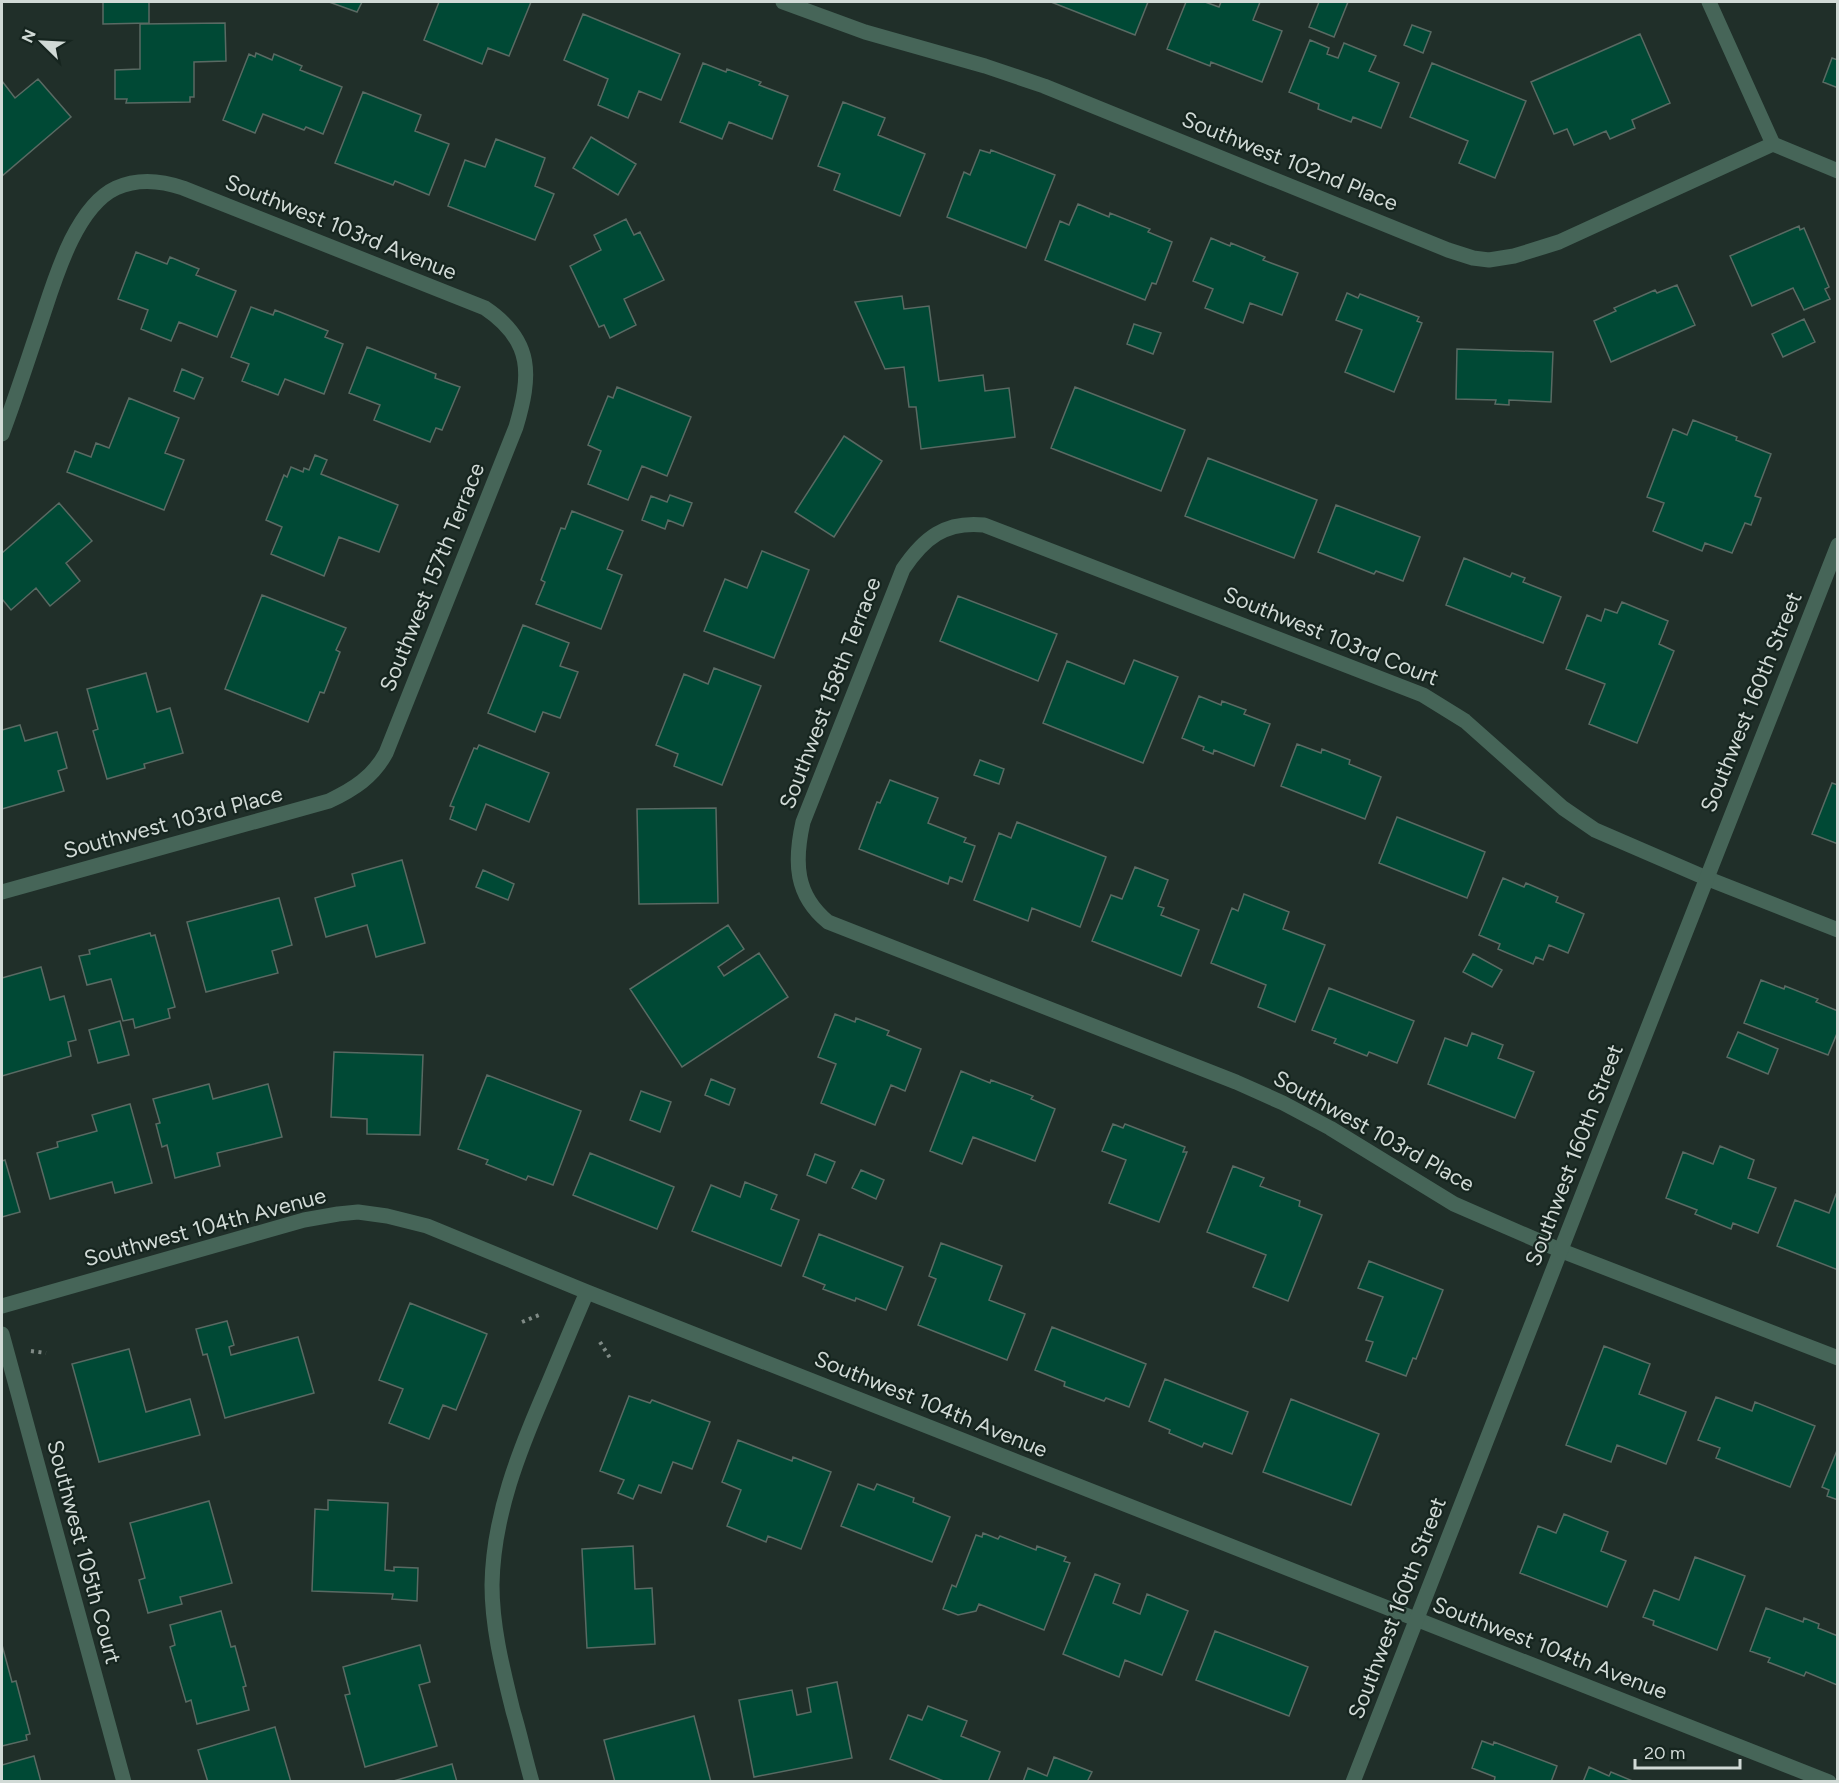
<svg xmlns="http://www.w3.org/2000/svg" width="1839" height="1783" viewBox="0 0 1839 1783" font-family="Figtree,sans-serif">
<rect width="100%" height="100%" fill="#202f29"/>
<path fill="#004935" stroke="#596a63" stroke-width="1.5" d="M103,2H149V23L103,24Z
M329,2H362L357,12Z
M439,2H531L509,56L488,48L482,64L424,40Z
M1051,2H1148L1135,35Z
M1186,2H1205L1219,7L1221,2H1260L1253,20L1282,31L1262,82L1211,62L1210,66L1167,49Z
M1319,2H1348L1334,37L1309,27Z
M583,14L680,54L661,100L639,91L628,118L598,105L608,79L564,60Z
M225,23L226,61L194,62V97H190V102L126,103L127,99H115V70L140,69V24Z
M1412,25L1431,32L1423,53L1404,45Z
M1640,34L1670,103L1632,120L1635,128L1610,139L1606,131L1574,145L1567,129L1554,134L1531,82Z
M1310,40L1329,48L1327,54L1338,58L1344,43L1376,56L1369,71L1399,83L1381,128L1353,117L1351,122L1318,109L1319,104L1289,92Z
M256,53L272,60L274,54L302,66L300,70L342,87L323,134L306,127L304,130L263,114L255,133L223,120L249,54L255,57Z
M1832,58L1838,60V88L1823,82Z
M703,63L726,72L727,69L761,82L759,85L788,96L772,139L729,122L722,139L680,122Z
M1432,63L1526,101L1495,178L1459,163L1468,141L1410,117Z
M38,79L71,117L2,176V81L15,98Z
M363,92L421,115L415,131L449,144L429,195L395,181L393,185L335,163Z
M843,102L885,118L878,135L925,154L900,216L834,190L840,174L818,166Z
M591,137L636,164L618,195L573,168Z
M496,139L545,158L535,186L554,194L535,240L448,206L465,160L485,167Z
M980,150L990,153L991,150L1055,175L1026,248L947,217L964,172L970,175Z
M1078,204L1109,217L1110,213L1150,229L1148,232L1172,242L1156,284L1152,283L1145,300L1045,260L1060,221L1069,225Z
M626,219L634,235L640,232L664,280L624,299L636,325L610,338L604,325L599,327L570,266L601,250L594,235Z
M1799,226L1800,230L1804,228L1829,287L1825,289L1830,299L1804,310L1793,288L1752,306L1730,256Z
M1211,238L1230,246L1231,243L1265,257L1263,260L1298,273L1282,315L1250,303L1243,323L1205,308L1213,289L1193,281Z
M136,252L167,264L170,257L199,269L196,275L236,291L217,337L179,322L171,341L141,329L148,310L118,299Z
M1677,285L1695,325L1611,362L1594,321L1616,311L1614,308L1655,290L1657,293Z
M1347,293L1358,298L1360,294L1419,317L1417,321L1422,323L1394,392L1345,372L1362,330L1336,320Z
M902,296L904,309L929,306L939,381L983,375L985,391L1009,388L1015,437L921,449L916,407H909L904,367L885,369L855,302Z
M251,307L273,315L275,310L328,331L325,337L343,344L324,394L285,379L278,395L242,381L249,364L231,357Z
M1804,319L1815,342L1783,357L1772,334Z
M1134,324L1161,333L1153,354L1127,344Z
M367,347L436,374L435,378L460,387L442,430L436,428L430,442L374,420L380,405L349,393Z
M1457,349L1553,352L1551,402L1509,400V405L1495,404L1496,400L1456,399Z
M182,369L203,378L194,399L174,391Z
M617,387L691,417L667,476L642,466L628,500L588,484L601,451L588,445L608,396L613,398Z
M1075,387L1185,430L1161,491L1051,448Z
M129,398L179,418L165,453L184,460L164,510L67,472L75,451L91,457L96,443L109,448Z
M1693,420L1737,437L1736,440L1771,454L1755,496L1761,498L1751,525L1745,523L1732,553L1705,543L1702,551L1653,531L1664,503L1647,497L1673,429L1687,435Z
M844,436L882,461L834,537L795,512Z
M315,455L327,460L321,474L398,505L379,552L339,537L324,576L271,554L282,527L266,520L284,475L287,477L291,467L303,472L304,468L309,470Z
M1208,458L1317,500L1294,558L1185,516Z
M670,495L692,503L683,526L668,520L665,529L642,520L651,496L667,502Z
M59,503L92,541L66,563L80,581L50,606L36,588L11,610L2,599V553Z
M1336,505L1420,537L1403,581L1376,571L1374,574L1318,552Z
M572,511L623,531L607,569L622,575L601,629L536,604L545,582L541,580L561,528L565,529Z
M762,551L809,570L774,658L704,631L725,579L747,588Z
M1464,558L1510,577L1512,573L1525,578L1523,582L1561,597L1543,643L1446,605Z
M262,595L346,628L336,650L340,652L324,693L320,692L308,722L225,689Z
M958,596L1057,634L1038,681L940,641Z
M1622,602L1668,621L1659,644L1674,651L1637,743L1589,724L1605,684L1566,669L1587,615L1601,621L1605,609L1617,613Z
M523,625L569,643L560,666L578,672L560,718L543,712L535,732L488,713Z
M1134,660L1178,677L1143,763L1043,723L1067,661L1124,684Z
M714,668L761,686L722,785L674,766L678,754L656,745L684,674L708,684Z
M146,673L157,712L170,708L183,753L144,764L145,768L107,779L93,731L98,729L87,689Z
M1199,696L1221,705L1222,701L1246,710L1244,714L1270,724L1254,766L1214,750L1213,754L1203,750L1204,747L1182,738Z
M20,725L25,741L57,732L67,768L58,771L64,791L2,809V730Z
M1297,744L1321,753L1322,749L1350,760L1349,764L1381,777L1365,819L1281,786Z
M479,745L549,773L529,822L486,804L476,830L450,819L454,807L450,806L474,748L477,749Z
M980,760L1004,769L999,784L974,775Z
M890,780L938,798L928,823L966,838L964,842L975,846L962,882L950,877L948,884L859,849L877,802L880,803Z
M1832,783L1838,785V844L1812,834Z
M716,808L718,903L639,904L637,809Z
M1397,817L1485,852L1467,898L1379,863Z
M1017,822L1106,857L1080,927L1032,908L1028,921L974,900L999,833L1011,838Z
M402,860L425,943L376,957L367,925L326,937L315,898L355,886L352,874Z
M1135,867L1168,880L1158,906L1164,908L1161,915L1199,930L1181,976L1092,941L1111,895L1122,899Z
M483,870L514,884L508,900L476,887Z
M1503,878L1524,887L1526,883L1558,897L1556,902L1584,914L1568,953L1549,945L1543,960L1536,957L1533,964L1498,949L1500,944L1479,935Z
M1244,894L1289,912L1283,929L1325,945L1295,1022L1258,1007L1266,985L1211,963L1232,908L1238,911Z
M279,898L292,945L272,951L278,973L206,992L187,922Z
M728,925L744,949L718,967L724,976L759,953L788,997L682,1067L630,989Z
M150,933L151,936L155,935L175,1007L168,1009L170,1018L135,1028L133,1019L123,1021L111,979L87,985L79,956L90,954L89,950Z
M1473,954L1502,970L1492,987L1463,972Z
M41,967L50,1000L64,996L76,1040L68,1042L71,1056L2,1076V976V978Z
M1761,980L1784,989L1785,986L1818,999L1816,1002L1838,1011V1031L1828,1055L1744,1023Z
M1329,988L1414,1021L1397,1063L1369,1052L1367,1056L1334,1043L1336,1039L1312,1030Z
M835,1014L855,1022L856,1018L889,1031L887,1035L921,1049L905,1091L891,1085L875,1125L821,1103L836,1064L818,1057Z
M120,1021L129,1055L98,1063L89,1030Z
M1738,1032L1778,1049L1768,1074L1727,1057Z
M1472,1033L1503,1045L1498,1058L1534,1072L1515,1118L1428,1084L1445,1038L1467,1046Z
M334,1052L423,1055L420,1135L367,1134V1119L331,1117Z
M961,1071L990,1083L991,1080L1033,1096L1031,1099L1055,1109L1035,1161L973,1137L962,1164L930,1151Z
M487,1075L581,1111L553,1185L528,1176L526,1180L486,1164L488,1160L458,1149Z
M711,1079L735,1089L729,1105L705,1095Z
M209,1084L213,1099L268,1084L282,1137L217,1153L220,1166L175,1178L167,1145L162,1147L156,1124L160,1123L153,1099Z
M641,1091L671,1102L660,1132L630,1120Z
M130,1104L152,1183L115,1193L112,1182L50,1199L37,1153L58,1147L57,1142L97,1131L92,1115Z
M1113,1124L1123,1128L1125,1124L1185,1147L1183,1152H1187L1159,1222L1109,1203L1126,1160L1102,1151Z
M1720,1146L1754,1160L1748,1178L1776,1188L1758,1233L1733,1223L1731,1229L1695,1214L1697,1210L1666,1198L1683,1152L1713,1164Z
M590,1153L674,1187L657,1229L573,1195Z
M815,1154L835,1162L826,1183L807,1175Z
M5,1160L20,1212L2,1217V1161Z
M1233,1166L1264,1178L1260,1186L1300,1201L1299,1206L1322,1215L1288,1301L1253,1287L1266,1255L1207,1232Z
M861,1170L884,1180L876,1199L852,1188Z
M745,1182L777,1195L771,1209L799,1220L781,1266L692,1231L711,1185L740,1197Z
M1836,1194H1838V1270L1777,1246L1795,1200L1829,1213Z
M819,1234L903,1267L886,1310L856,1298L855,1301L823,1289L825,1285L803,1276Z
M941,1243L1002,1266L989,1300L1025,1314L1007,1360L918,1325L936,1279L929,1276Z
M1369,1261L1443,1290L1416,1359L1413,1358L1406,1376L1366,1361L1373,1342L1366,1340L1383,1297L1358,1288Z
M410,1303L487,1334L456,1410L443,1405L429,1439L389,1423L403,1389L379,1380Z
M227,1321L234,1345L229,1347L231,1355L298,1337L314,1393L225,1418L207,1354L203,1355L196,1329Z
M1052,1327L1146,1364L1129,1407L1106,1398L1104,1401L1064,1386L1065,1382L1035,1370Z
M1604,1346L1650,1364L1639,1394L1686,1412L1666,1464L1617,1445L1611,1462L1566,1445Z
M129,1349L146,1412L190,1399L200,1435L99,1462L72,1364Z
M1165,1379L1248,1412L1232,1454L1204,1443L1202,1447L1169,1433L1170,1430L1149,1421Z
M629,1396L650,1403L652,1400L710,1422L692,1469L673,1462L661,1493L639,1485L633,1499L618,1493L624,1480L600,1471Z
M1716,1397L1752,1411L1755,1402L1815,1426L1790,1487L1716,1458L1720,1448L1698,1440Z
M1291,1399L1379,1434L1351,1505L1263,1472Z
M738,1440L792,1461L793,1457L831,1472L801,1549L768,1536L766,1542L727,1526L741,1490L722,1482Z
M1838,1448V1500L1827,1496L1829,1490L1822,1487Z
M858,1484L874,1490L877,1484L914,1498L913,1502L950,1517L932,1562L841,1526Z
M328,1500L388,1503L385,1570L394,1571V1567L418,1568L417,1601L392,1599L393,1594L312,1591L315,1509L328,1510Z
M209,1501L232,1583L180,1597L182,1604L148,1613L139,1580L145,1578L130,1523Z
M1564,1514L1608,1532L1601,1551L1626,1561L1607,1607L1520,1573L1538,1526L1556,1533Z
M983,1533L998,1539L1000,1536L1036,1550L1037,1546L1066,1557L1064,1561L1070,1563L1044,1630L979,1604L976,1611L958,1615L943,1609L952,1585L956,1587L976,1535L982,1537Z
M633,1546L635,1589L652,1588L655,1644L587,1648L582,1549Z
M1695,1557L1745,1576L1717,1650L1653,1625L1654,1621L1643,1617L1654,1590L1679,1600Z
M1095,1574L1120,1584L1113,1603L1140,1614L1147,1594L1188,1611L1162,1675L1125,1660L1119,1677L1063,1654Z
M1766,1608L1803,1622L1804,1618L1819,1624L1818,1628L1838,1636L1837,1685L1806,1672L1804,1676L1768,1662L1770,1658L1750,1651Z
M221,1611L231,1647L235,1646L246,1686L243,1687L249,1710L197,1724L191,1700L186,1702L170,1647L175,1645L170,1625Z
M1215,1631L1308,1667L1289,1716L1196,1680Z
M2,1645L12,1682L16,1681L30,1734L26,1735L27,1740L2,1746Z
M420,1645L430,1682L419,1685L437,1746L365,1767L345,1695L350,1694L343,1667Z
M837,1682L852,1758L754,1777L739,1700L792,1690L797,1715L811,1712L807,1688Z
M928,1706L967,1721L961,1736L1000,1752L988,1782H946L890,1759L908,1715L922,1720Z
M694,1716L711,1782H615L604,1740Z
M275,1727L291,1782H208L198,1750Z
M1482,1741L1493,1745L1494,1742L1557,1766L1551,1782H1494L1495,1777L1472,1768Z
M34,1756L41,1782H2V1765Z
M1054,1757L1092,1772L1087,1782H1023L1028,1768L1047,1776Z
M452,1764L457,1782H390Z
M1589,1767L1609,1776L1611,1772L1635,1782H1583Z"/>
<g fill="none" stroke-linecap="round" stroke-linejoin="round">
<path stroke="#7f8a85" stroke-width="4" stroke-dasharray="3 4.5" stroke-linecap="butt" d="M522,1322L539,1315
M600,1342L610,1358
M31,1351L46,1353"/>
<path stroke="#466558" stroke-width="15" d="M783,2L865,32L985,66L1044,86L1448,250L1473,258L1489,260L1514,256L1543,247L1559,242L1773,144
M1709,2L1773,144L1838,171
M2,434C16,397 28,359 41,321C54,282 75,207 116,188C138,178 160,180 183,188L485,308C534,341 531,376 516,427L386,753C373,777 354,789 329,801L2,892
M1838,930L1706,878L1595,830L1563,808L1465,721L1423,695L984,525C945,521 924,538 903,569L803,822C794,862 795,895 828,922L1236,1082L1283,1103L1330,1128L1454,1204L1562,1251L1838,1358
M2,1306L304,1220L338,1214L358,1212L387,1216L427,1226L587,1292L1829,1782
M2,1334L124,1782
M532,1782C525,1758 520,1734 513,1711C503,1670 492,1628 492,1585C493,1516 519,1451 546,1389C560,1356 573,1324 587,1292"/>
<path stroke="#466558" stroke-width="15" d="M1353,1782C1515,1369 1674,957 1838,545"/>
</g>
<g text-anchor="middle" dominant-baseline="central" stroke-width="4.5" stroke-linejoin="round" paint-order="stroke">
<g font-size="22" fill="#d1dad6" stroke="#16251f">
<text transform="translate(1290 161) rotate(22)">Southwest 102nd Place</text>
<text transform="translate(341 227) rotate(22)">Southwest 103rd Avenue</text>
<text transform="translate(432 577) rotate(-68)">Southwest 157th Terrace</text>
<text transform="translate(1331 636) rotate(22)">Southwest 103rd Court</text>
<text transform="translate(830 693) rotate(-69)">Southwest 158th Terrace</text>
<text transform="translate(1751 702) rotate(-68)">Southwest 160th Street</text>
<text transform="translate(173 822) rotate(-15)">Southwest 103rd Place</text>
<text transform="translate(1374 1131) rotate(29)">Southwest 103rd Place</text>
<text transform="translate(1574 1155) rotate(-69)">Southwest 160th Street</text>
<text transform="translate(205 1227) rotate(-15)">Southwest 104th Avenue</text>
<text transform="translate(931 1404) rotate(22)">Southwest 104th Avenue</text>
<text transform="translate(84 1552) rotate(75)">Southwest 105th Court</text>
<text transform="translate(1397 1608) rotate(-69)">Southwest 160th Street</text>
<text transform="translate(1550 1648) rotate(21)">Southwest 104th Avenue</text>
</g>
</g>
<rect width="1839" height="1783" fill="none" stroke="#d1dad6" stroke-width="6"/>
<g transform="translate(42 42) rotate(294)" stroke="#16251f" stroke-width="4.5" paint-order="stroke">
<path d="M0-4.5L10 22L0 15L-10 22Z" fill="#d1dad6"/>
<text y="-9" font-size="16" font-weight="bold" text-anchor="middle" fill="#d1dad6">N</text>
</g>
<path d="M1635 1759v9h105v-9" fill="none" stroke="#d1dad6" stroke-width="3"/>
<text x="1644" y="1759" font-size="18" fill="#d1dad6" stroke="#16251f" stroke-width="4.5" paint-order="stroke">20 m</text>
</svg>
